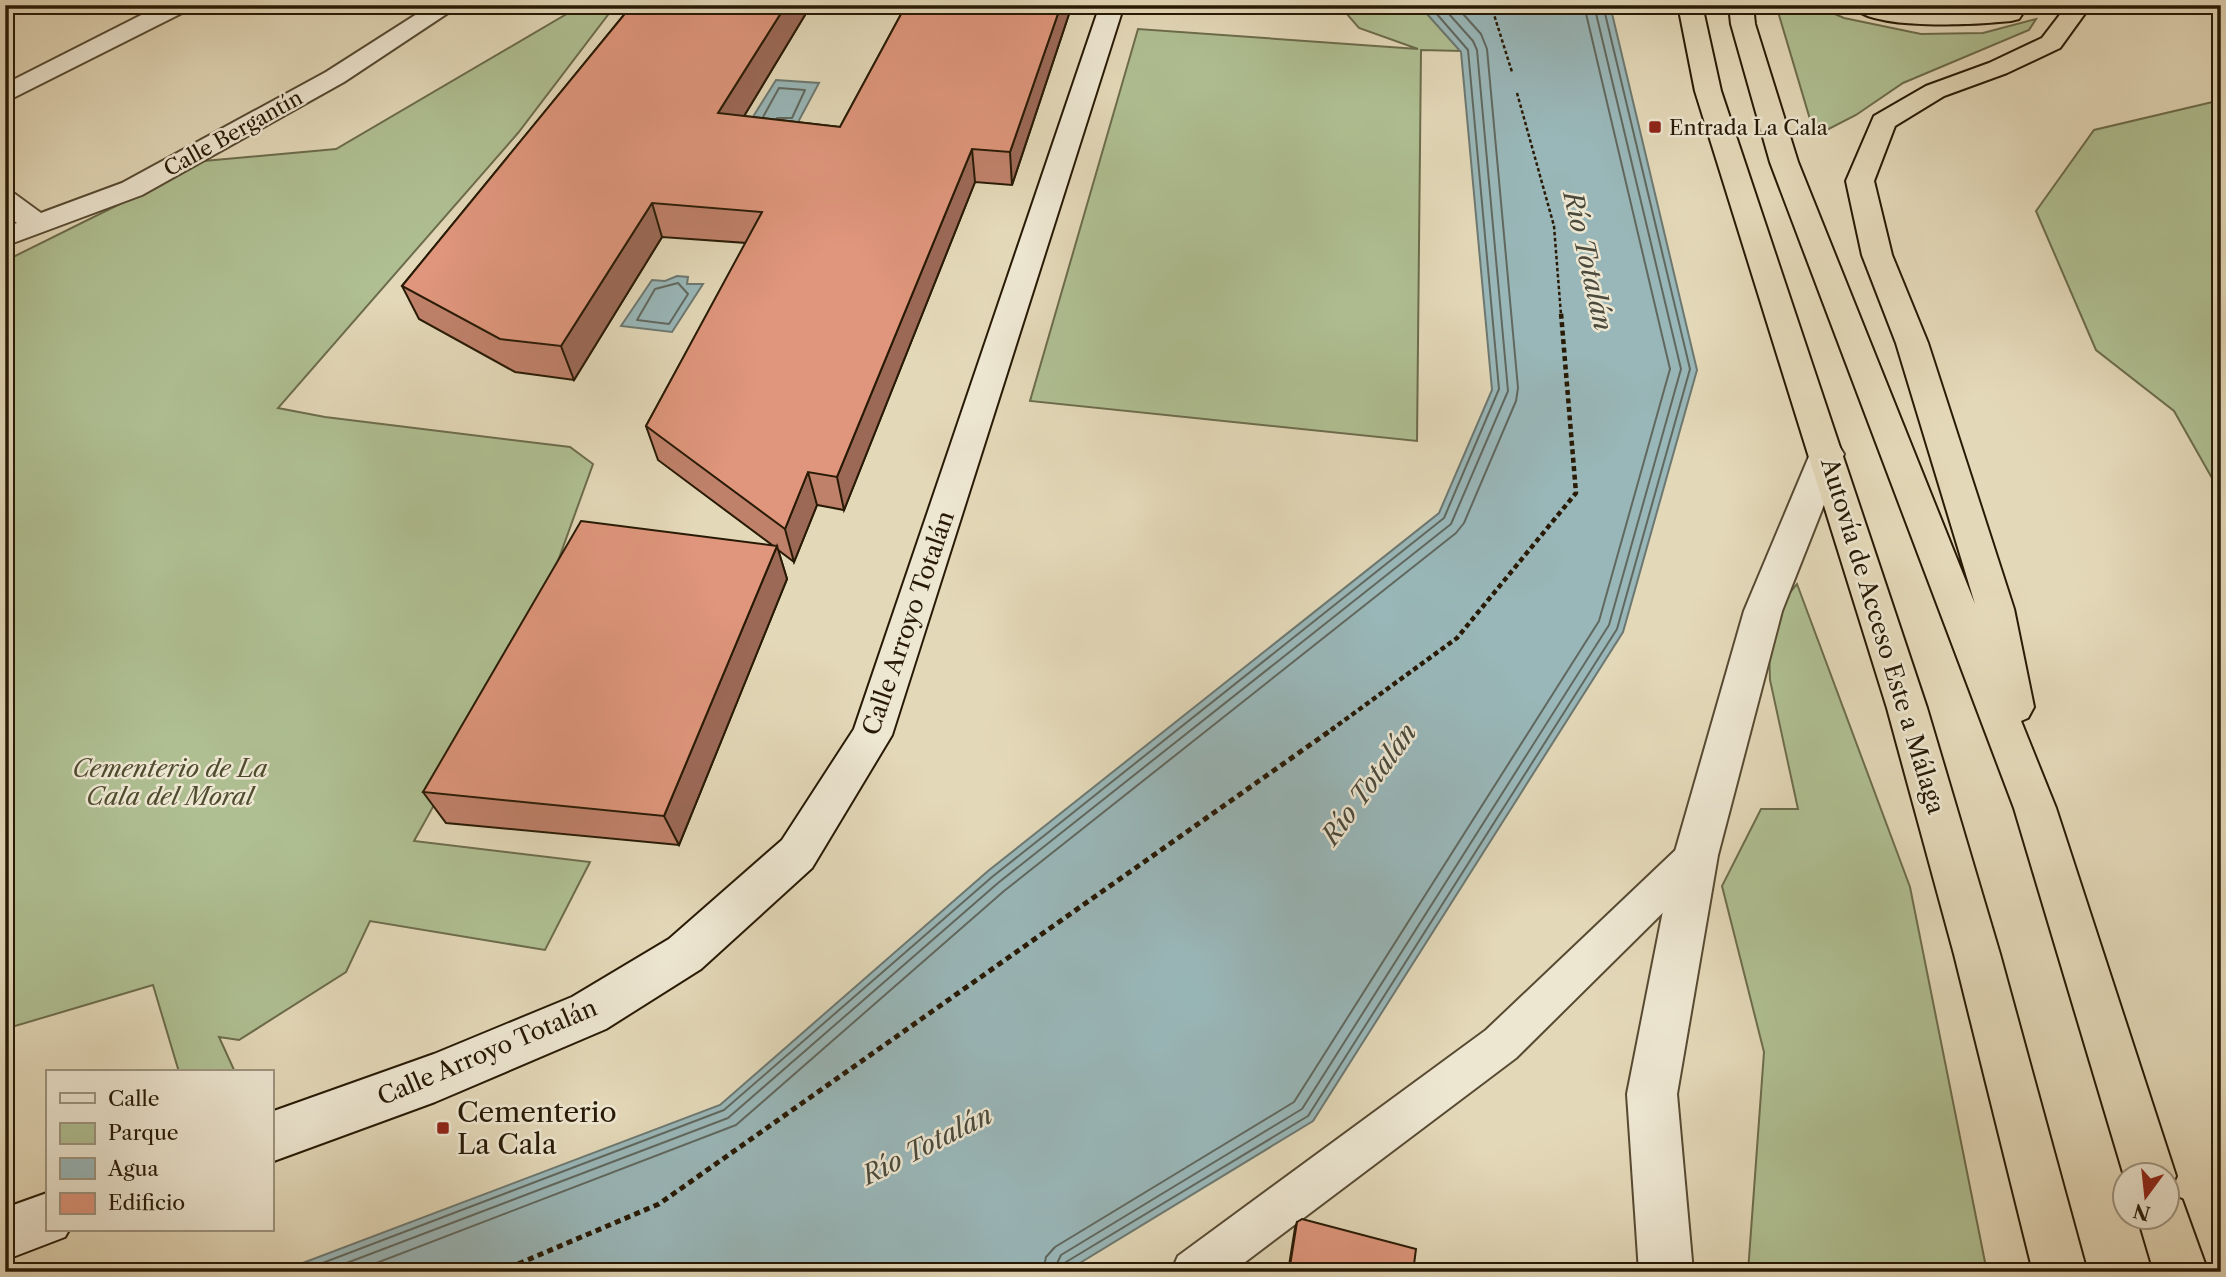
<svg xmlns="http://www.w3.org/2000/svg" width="2226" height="1277" viewBox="0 0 2226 1277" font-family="'Libre Caslon Text',serif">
<rect width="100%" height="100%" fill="#e3d8b8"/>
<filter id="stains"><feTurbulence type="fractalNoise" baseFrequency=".00286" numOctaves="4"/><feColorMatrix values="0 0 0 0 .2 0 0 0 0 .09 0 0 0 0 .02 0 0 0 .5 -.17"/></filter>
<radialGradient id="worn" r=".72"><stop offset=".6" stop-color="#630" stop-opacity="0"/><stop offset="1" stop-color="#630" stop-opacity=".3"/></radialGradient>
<path fill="#afbf92" stroke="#6c6c4c" stroke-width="2" d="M582,5H654L614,7L518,133L278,408L325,417L570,447L593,464L536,622L414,841L590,862L545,950L370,921L346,972L239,1040L219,1037L235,1072H179L153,985L5,1029V261L140,194L193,162L336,149Z
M1339,5H1419L1461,51L1421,50L1417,441L1030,401L1138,29L1418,49L1359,28Z
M1776,5H1814L1844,18L1921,34L1983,33L2036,19L2029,30L1903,83L1856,115L1815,136Z
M2221,100V494L2174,411L2096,350L2036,211L2094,130Z
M1797,584L1910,887L1987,1272H1748L1764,1052L1722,886L1761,809H1798L1770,680L1768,619Z"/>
<path fill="#99b7b9" stroke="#6c7871" stroke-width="2" d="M1419,5H1610L1697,370L1623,632L1313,1121L1065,1272H279L720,1105L988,871L1439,513L1492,390L1461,52Z
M776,80L819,83L796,126L749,123Z
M677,276L688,277L687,284H703L672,332L621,326L652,280L665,281Z"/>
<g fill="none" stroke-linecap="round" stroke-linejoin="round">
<path stroke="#60685f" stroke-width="2" d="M763,117L779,88L805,90L792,118H777
M678,283L688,294L669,324L637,320L655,289Z
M299,1272L724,1110L992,877L1444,518L1499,389L1468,50L1429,5
M323,1272L728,1118L998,883L1451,524L1508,391L1477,50L1473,41L1441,5
M353,1272L736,1125L1004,891L1456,533L1464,523L1516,401L1518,388L1487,49L1481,34L1455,5
M1043,1272L1046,1257L1055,1247L1294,1102L1599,621L1670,369L1584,5
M1053,1272L1061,1255L1302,1109L1609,625L1681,369L1594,5
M1062,1272L1066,1262L1308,1116L1617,629L1690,369L1603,5"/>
<defs>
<path id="lane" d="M1696,838L1709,843L1715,855L1709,867L1516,1058L1232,1272H1171L1178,1256L1486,1030L1683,843Z"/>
<path id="street" d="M161,5H192L188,10L5,102V84Z
M431,5H460L344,82L142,195L5,246V227L17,223L5,214V192L15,194L41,213L122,183L326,72Z
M1827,442L1839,446L1844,454L1782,611L1718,855L1677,1094L1693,1272H1639L1627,1094L1674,855L1744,611L1810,454L1815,446Z"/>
<path id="secondary" d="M1100,5H1124L892,735L812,868L701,969L606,1029L435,1102L271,1162V1112L434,1054L572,997L669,939L782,840L854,729Z
M47,1193V1230H69L65,1237L5,1260V1208Z"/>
<path id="highway" d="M1678,5H1702L1721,91L1927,708L2000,954L2087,1272H2033L1954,954L1887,708L1695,91Z
M1729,5H1753L1755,24L1798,162L1975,604L1896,343L1862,255L1846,181L1874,116L1926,86L1989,63L2042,38L2062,12V5H2086V12L2060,48L2007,73L1944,96L1895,126L1874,181L1892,255L1928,343L2014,609L2034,707L2028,718L2021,721L2056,808L2176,1176L2168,1194L2182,1200L2208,1272H2154L2138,1218H2166V1176H2124L2014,808L1770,162L1731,24Z
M1851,5H1889L1937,11L2028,5L2019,19L2011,21C1981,24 1870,32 1851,5Z"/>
</defs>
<use href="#lane" stroke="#574a32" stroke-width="4"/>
<use href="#street" stroke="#574a32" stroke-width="4"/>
<use href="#secondary" stroke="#281a05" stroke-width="4"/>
<use href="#highway" stroke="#281a05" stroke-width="4"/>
<path stroke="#281a05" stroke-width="2.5" stroke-dasharray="3.5 2.5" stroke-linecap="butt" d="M1491,5L1512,72
M1517,93L1554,226L1561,315"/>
<path stroke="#281a05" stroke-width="4.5" stroke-dasharray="5 3.5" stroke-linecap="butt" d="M1331,730L1457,638L1576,493L1561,313"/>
<path stroke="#281a05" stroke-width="5" stroke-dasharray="6 4.5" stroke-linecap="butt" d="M499,1272L659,1204L1334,728"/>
<use href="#lane" fill="#ede6d1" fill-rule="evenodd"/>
<use href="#street" fill="#ede6d1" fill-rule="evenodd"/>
<use href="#secondary" fill="#ede6d1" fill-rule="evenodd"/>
<use href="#highway" fill="#e3d8b8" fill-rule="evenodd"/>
</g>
<path fill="#c0816b" stroke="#281a05" stroke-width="2" d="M632,5H811L744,116L840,127L906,5H1072L1012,185L975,182L844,510L817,505L794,562L778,550L787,579L679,845L446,823L423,792L772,545L658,460L646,426L746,243L662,237L574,380L515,372L419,319L402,286Z
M1297,1222L1413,1272H1288L1295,1228Z"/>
<path fill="#9c6957" stroke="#281a05" stroke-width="2" d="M786,5H811L726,146L718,113Z
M1061,5H1072L1012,185L1010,152Z
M972,149L975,182L844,510L837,477Z
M652,203L662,237L574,380L561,346Z
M808,472L817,505L794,562L785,529Z
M777,546L787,579L679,845L664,816Z"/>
<path fill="#df967c" stroke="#281a05" stroke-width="2" d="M632,5H786L718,113L840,127L906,5H1061L1010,152L972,149L837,477L808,472L785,529L646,426L762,212L652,203L561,346L500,339L402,286Z
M581,521L777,546L664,816L423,792Z
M1302,1219L1416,1249L1413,1272H1289L1297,1222Z"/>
<g fill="#8f2418" stroke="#ede6d1" stroke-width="2.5">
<rect x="1648" y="120" width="14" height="14" rx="3.5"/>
<rect x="436" y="1121" width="14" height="14" rx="3.5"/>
</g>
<g text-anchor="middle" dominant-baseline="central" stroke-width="5" stroke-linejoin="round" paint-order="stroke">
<g font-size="21" fill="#281a05" stroke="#ede6d1" text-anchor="start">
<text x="1669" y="127">Entrada La Cala</text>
</g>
<g font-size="21" fill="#281a05" stroke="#ede6d1">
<text transform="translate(233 133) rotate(-29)">Calle Bergantín</text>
</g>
<g font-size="24" fill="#281a05" stroke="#ede6d1">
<text transform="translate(908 623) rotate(-71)">Calle Arroyo Totalán</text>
<text transform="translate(1883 636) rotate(73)">Autovía de Acceso Este a Málaga</text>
<text transform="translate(487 1052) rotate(-23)">Calle Arroyo Totalán</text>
</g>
<g font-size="24" font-style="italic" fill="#504c2f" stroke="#ede6d1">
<text x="170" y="768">Cementerio de La<tspan x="170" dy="28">Cala del Moral</tspan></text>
</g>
<g font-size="26" font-style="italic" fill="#4a493b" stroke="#ede6d1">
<text transform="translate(1588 261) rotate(77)">Río Totalán</text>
<text transform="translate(1369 784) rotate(-54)">Río Totalán</text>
<text transform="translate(927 1145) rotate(-27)">Río Totalán</text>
</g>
<g font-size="28" fill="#281a05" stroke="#ede6d1" text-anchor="start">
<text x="457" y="1112">Cementerio<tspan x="457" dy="32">La Cala</tspan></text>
</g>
</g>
<rect width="2226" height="1277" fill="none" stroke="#e3d8b8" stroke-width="28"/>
<rect x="7" y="7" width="2212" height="1263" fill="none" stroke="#281a05" stroke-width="3.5"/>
<rect x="14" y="14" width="2198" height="1249" fill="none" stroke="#281a05" stroke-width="2"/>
<rect x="46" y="1070" width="228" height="161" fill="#ede6d1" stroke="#9e947f" stroke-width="2"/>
<rect x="60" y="1093" width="35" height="10" fill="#ede6d1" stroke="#9e947f" stroke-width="2"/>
<text x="108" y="1106" font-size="21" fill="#281a05">Calle</text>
<rect x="60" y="1123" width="35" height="21" fill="#afbf92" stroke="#9e947f" stroke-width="2"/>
<text x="108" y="1140" font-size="21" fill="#281a05">Parque</text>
<rect x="60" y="1158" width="35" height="21" fill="#99b7b9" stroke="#9e947f" stroke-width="2"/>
<text x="108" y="1176" font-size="21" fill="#281a05">Agua</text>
<rect x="60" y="1193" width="35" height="21" fill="#df967c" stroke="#9e947f" stroke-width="2"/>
<text x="108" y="1210" font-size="21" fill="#281a05">Edificio</text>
<g transform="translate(2146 1196) rotate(195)"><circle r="33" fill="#ede6d1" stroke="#9e947f" stroke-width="2"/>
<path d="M0-5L12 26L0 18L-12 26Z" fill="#8f2418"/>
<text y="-10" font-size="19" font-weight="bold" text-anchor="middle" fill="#281a05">N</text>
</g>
<rect width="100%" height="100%" filter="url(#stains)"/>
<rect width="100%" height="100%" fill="url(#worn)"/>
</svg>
